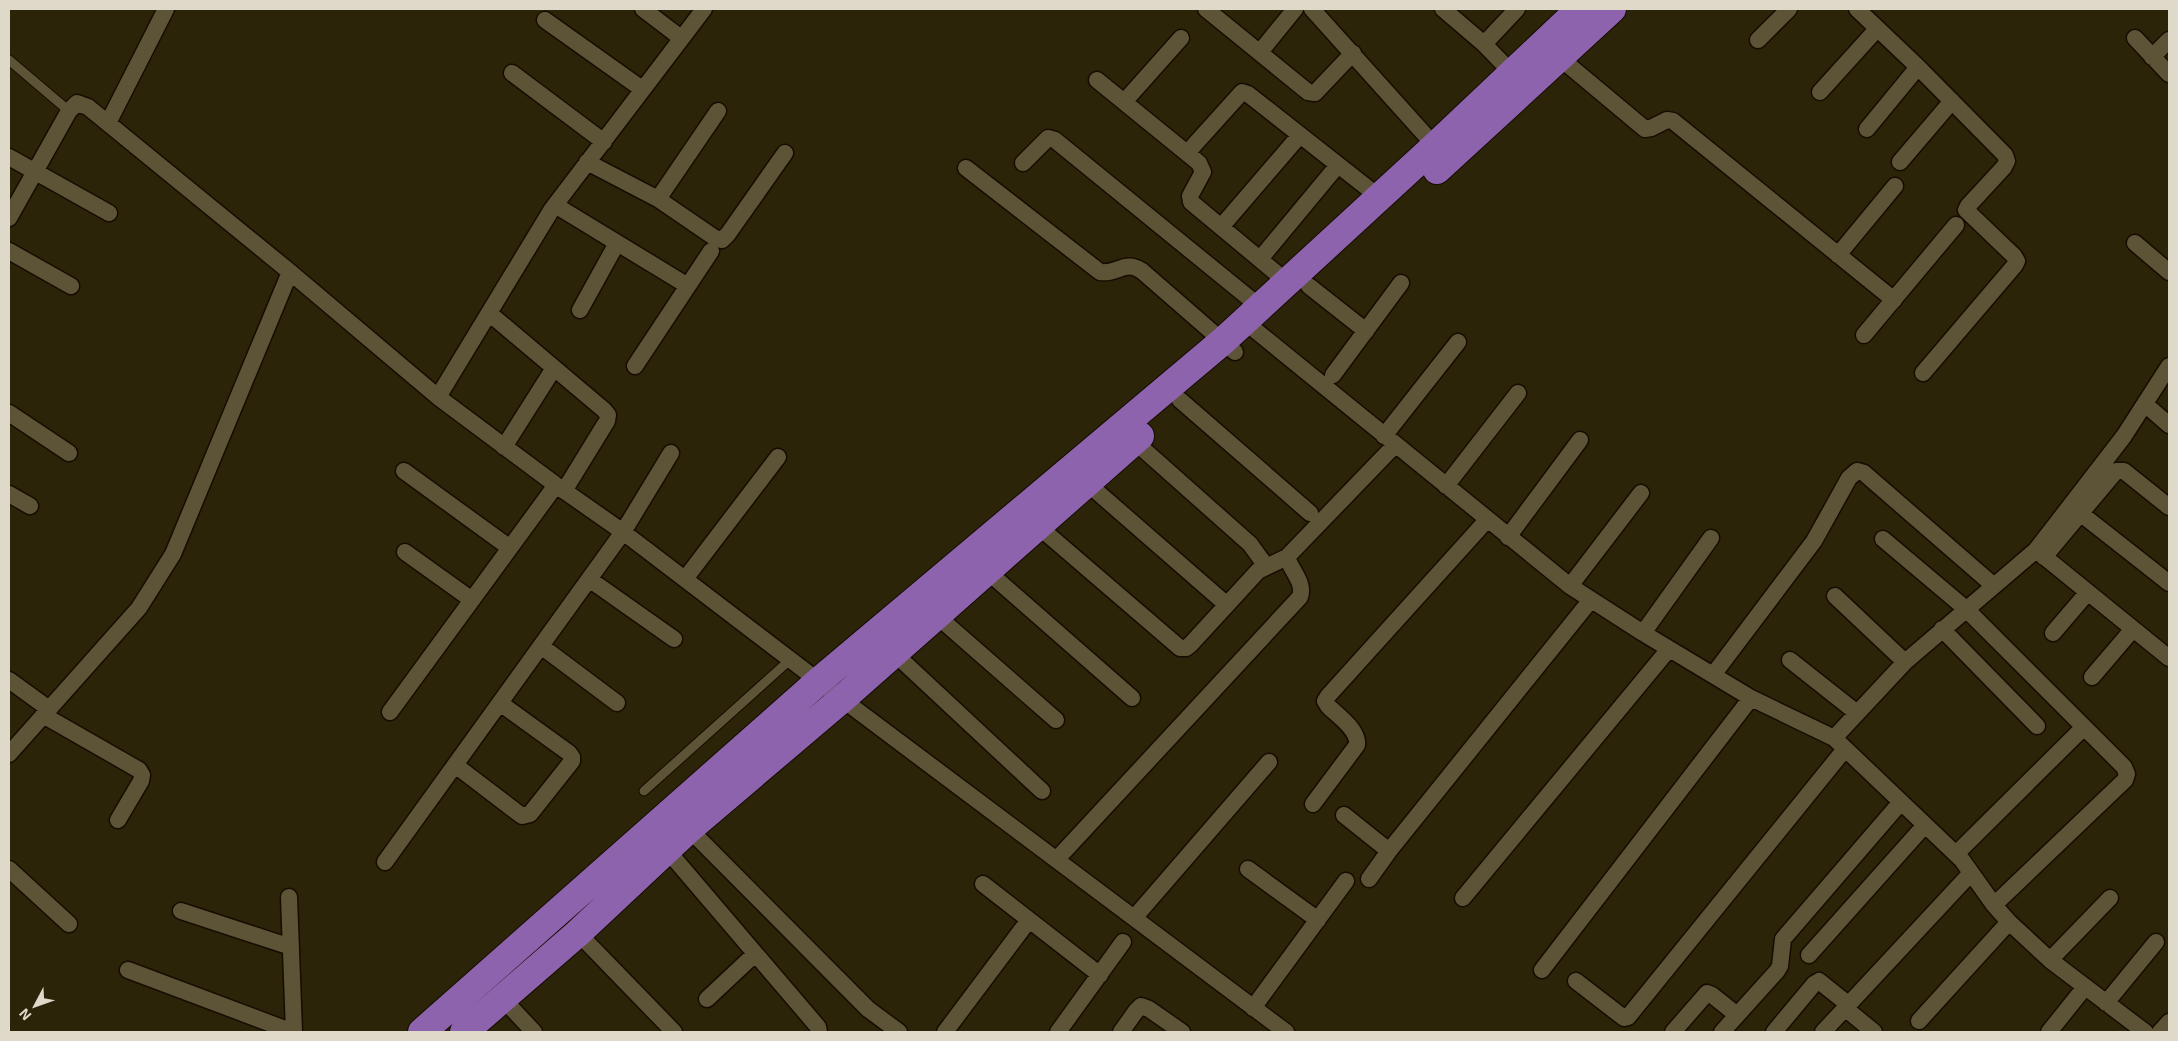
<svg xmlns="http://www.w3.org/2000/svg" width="2178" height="1041" viewBox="0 0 2178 1041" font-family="'Exo 2',sans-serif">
<rect width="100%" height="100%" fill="#2c2409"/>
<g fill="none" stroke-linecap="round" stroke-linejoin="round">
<defs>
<path id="service" d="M9,60L69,111
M644,791L791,659"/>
<path id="minor" d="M643,9L681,38
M1206,9L1308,92L1315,93L1353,53
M1312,9L1435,146
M1443,9L1484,44L1512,73
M1857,9L1918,67L2005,155L2007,161L2004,167L1968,206L1966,210L2014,256L2017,261L2015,265L1923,373
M545,20L642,89
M2135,38L2169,74
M1758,40L1789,9
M1484,44L1517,9
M1260,52L1295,9
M2152,57L2169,40
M1560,58L1645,129L1651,128L1667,120L1673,121L1894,300
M512,73L604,142
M1097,80L1199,163L1203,172L1190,196L1191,202L1287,282
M1820,92L1877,29
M1124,102L1181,38
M108,123L166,9
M1867,129L1918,67
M1187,153L1242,92L1248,94L1379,197
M9,157L109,213
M587,162L658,199L715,238L722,240L728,234L785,153
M1900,162L1952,101
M1023,163L1048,138L1055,140L1260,307
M966,168L1100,272C1118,275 1124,259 1142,271L1235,352
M658,199L718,111
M555,205L688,286
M9,218L69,111L77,103L88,107L290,272L438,397L556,485L623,532L842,699L1286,1032
M1221,227L1300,135
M2135,243L2169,272
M9,251L71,286
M1838,255L1895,186
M1260,259L1338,165
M1309,286L1366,331
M580,310L617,243
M489,313L604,410L608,415L607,421L564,491
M1244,321L1570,586L1643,633L1751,698L1834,738L1962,860L1994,905L2009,922L2050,960L2145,1032
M1864,335L1956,225
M635,366L711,251
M1333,375L1401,283
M438,397L552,209L704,9
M1180,400L1310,513
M2145,404L2169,425
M9,413L69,453
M1384,436L1458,342
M1134,441L1250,544L1266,566
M504,447L554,368
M404,471L510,548
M1087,483L1227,605
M1446,486L1518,393
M9,494L30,506
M2080,513L2169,583
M1038,526L1180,648H1186L1190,645L1258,571L1287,557
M1508,537L1580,440
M1883,539L1966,609L2124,767L2127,774L2125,780L1994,905
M2036,550L2169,658
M405,552L472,600
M2044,557L2116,471H2124L2169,507
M987,571L1132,698
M589,579L674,639
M685,579L778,457
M1570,586L1641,493
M1835,596L1905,662
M936,615L1056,720
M1942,629L2037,726
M1643,633L1711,538
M2053,633L2088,592
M541,646L617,703
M894,653L1042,791
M1790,660L1857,713
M1713,675L1814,541L1849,478L1857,471L1864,473L1993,585
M2092,677L2133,629
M9,680L49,709
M390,712L556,485
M43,715L139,770L142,775L141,781L118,820
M1834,738L1905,662L2036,550L2124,436L2169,366
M9,754L139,608L173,554L290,272
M455,765L522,816L530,814L572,761V757L569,753L500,703
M1313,804L1357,745C1359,730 1338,716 1328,706L1325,701L1328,696L1487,520
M1344,815L1389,851
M689,829L868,1009L899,1032
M667,850L818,1027L819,1032
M1956,854L2084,727
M1056,860L1300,597C1305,582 1291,571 1287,557L1395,445
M385,862L623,532L671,453
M9,869L69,924
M1248,869L1318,920
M1369,879L1389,851L1590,601
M983,884L1100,975
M289,897L294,1032
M1463,898L1669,649
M181,911L291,947
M1134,918L1269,762
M578,933L674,1032
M1809,955L1925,825
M2050,960L2110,898
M128,970L293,1032
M1542,970L1751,698
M1576,981L1624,1018L1628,1017L1845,749
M503,999L534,1032
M707,999L755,954
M2106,1003L2156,942
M1253,1008L1346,881
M1846,1009L1874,1032
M1919,1021L2009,922
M945,1032L1029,920
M1058,1032L1123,942
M1121,1032L1136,1011L1141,1006L1149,1009L1182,1032
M1673,1032L1707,993L1712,995L1737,1015
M1722,1032L1777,971L1780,966L1783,939L1901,802
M1774,1032L1814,984L1819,981L1849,1005
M1823,1032L1971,873
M2049,1032L2085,987
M2160,1032L2169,1022"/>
<path id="trunk" d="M1437,170L1612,9
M422,1032L819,681L1223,341L1435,146L1580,9
M464,1032L578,933L689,829L842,699L1140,436"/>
</defs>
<use href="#service" stroke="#150d00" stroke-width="11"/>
<use href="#minor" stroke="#150d00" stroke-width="19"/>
<use href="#trunk" stroke="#150d00" stroke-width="30"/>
<use href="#service" stroke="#5d5438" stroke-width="9"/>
<use href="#minor" stroke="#5d5438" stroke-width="16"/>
<use href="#trunk" stroke="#8e63ae" stroke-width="28"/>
</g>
<rect width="2178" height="1041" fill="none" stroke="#ded9c9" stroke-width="20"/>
<g transform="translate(35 1006) rotate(229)" stroke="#2c2409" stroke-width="4" paint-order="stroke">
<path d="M0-4L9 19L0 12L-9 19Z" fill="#ded9c9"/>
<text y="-8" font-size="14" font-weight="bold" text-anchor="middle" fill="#ded9c9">N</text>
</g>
</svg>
